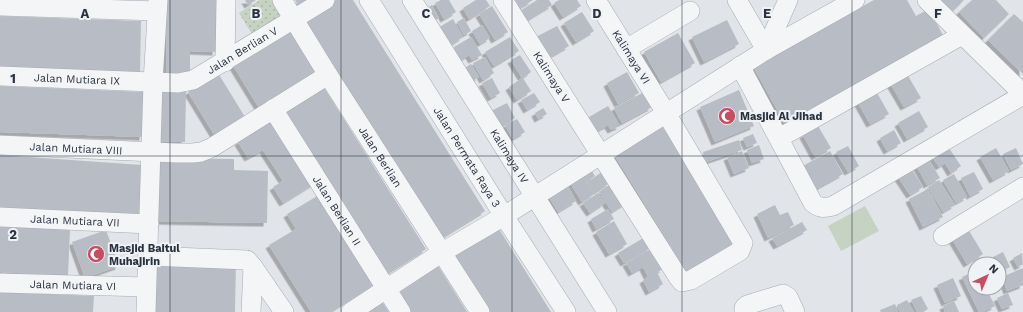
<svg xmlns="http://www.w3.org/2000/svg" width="1023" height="312" viewBox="0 0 1023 312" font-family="'Work Sans',sans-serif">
<defs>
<pattern id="green-dots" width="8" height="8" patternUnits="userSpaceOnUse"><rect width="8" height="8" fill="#c6d2c2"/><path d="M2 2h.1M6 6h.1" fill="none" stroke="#aab5a8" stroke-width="1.8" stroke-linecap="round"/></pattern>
<filter id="shadow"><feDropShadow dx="-3.5" dy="3.5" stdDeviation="0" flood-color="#0004"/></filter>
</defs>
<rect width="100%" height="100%" fill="#e1e4e9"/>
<path fill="url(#green-dots)" d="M260,0H275L287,19L255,39L239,13Z"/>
<path fill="#c6d2c2" d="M865,206L879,231L841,251L828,226Z"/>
<path fill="#b8bdc5" filter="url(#shadow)" d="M167,0H217L216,52L190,51V76H166Z
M245,0H256L248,5Z
M295,0H310L299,6Z
M333,0H353L485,211L438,240L300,21Z
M441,0H449L456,12L444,19L435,3Z
M476,0H486L490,6L469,19L463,8Z
M515,0H533L520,8Z
M537,0H549L552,5L526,21L520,11Z
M559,0H577L581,6L563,17L554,3Z
M874,0H907L916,16L929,9L945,39L786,126L753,66Z
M936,0H964L950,14Z
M972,0H996L1009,14L984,38L959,12Z
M432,5L439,18L431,23L423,10Z
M492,6L508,32L495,40L479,14Z
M582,12L594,31L576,42L564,23Z
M1014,14L1023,22V74L988,40Z
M0,16L141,21L140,72L0,67Z
M464,18L471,31L464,35L457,22Z
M453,19L463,37L451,45L446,35L442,37L436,29Z
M727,20L739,44L704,62L692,37Z
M482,25L490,38L480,44L472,31Z
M557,26L569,46L548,58L536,37Z
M289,29L316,73L259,108L232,64Z
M678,33L695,63L661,82L644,52Z
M471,37L482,55L472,60L469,55L461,60L454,47Z
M510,37L519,51L494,66L485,52Z
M520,55L531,72L523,78L531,91L517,100L509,87L522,78L511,60Z
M485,57L494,73L483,80L473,63Z
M471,64L479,77L470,82L463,69Z
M627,72L639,93L618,104L607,83Z
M218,73L245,117L215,136L188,92Z
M907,74L921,98L904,107L890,83Z
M492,78L500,93L491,98L482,83Z
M0,86L145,92L143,137L0,132Z
M323,86L426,249L383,276L280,113Z
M739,90L754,126L715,142L700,107Z
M159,91H186L185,142L158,141Z
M876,91L889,114L870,124L857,101Z
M644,92L652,107L622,123L614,108Z
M534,93L540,102L527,110L521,100Z
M507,103L515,118L500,127L491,111Z
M608,106L620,126L611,130L608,125L597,131L589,117Z
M543,108L547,114L538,119L535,113Z
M919,111L928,127L907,139L898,123Z
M275,119L315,183L283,203L273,187L283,181L263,150L248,158L238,142Z
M517,119L525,132L513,139L505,125Z
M818,126L831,148L815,157L803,135Z
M663,127L737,248L690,277L615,156Z
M894,130L901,143L887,151L880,138Z
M753,134L757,143L747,147L743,138Z
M739,140L742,150L706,162L703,152Z
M759,145L764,159L752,163L747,150Z
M947,145L961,166L951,173L945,163L939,167L931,155Z
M848,146L859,166L848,172L836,152Z
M996,148L1009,171L993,180L980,157Z
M1016,148L1023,164L1011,170L1003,154Z
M742,151L749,168L734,174L727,157Z
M830,151L843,174L814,190L801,167Z
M0,155L142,165L139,217L0,208Z
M155,158L234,159V170L268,171L267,223L154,221Z
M928,158L940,178L927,185L916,165Z
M910,166L923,187L910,195L896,174Z
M591,170L595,176L586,182L594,194L582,202L570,183Z
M602,172L610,183L594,193L587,182Z
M974,172L983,189L970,196L961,178Z
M954,174L967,197L956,203L943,180Z
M939,180L955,205L943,212L928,187Z
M612,183L626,203L612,212L599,192Z
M568,186L576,201L558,212L549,197Z
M928,189L943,217L923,227L909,199Z
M598,193L605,203L590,213L583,203Z
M319,195L375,284L330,312H311L269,245L296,229L287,214Z
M775,205L780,215L788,212L794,225L768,238L757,214Z
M608,209L614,219L596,229L591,219Z
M614,221L627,244L609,254L596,232Z
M802,222L807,230L777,246L772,238Z
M496,224L551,312H491L453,251Z
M0,225L70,229L68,276L0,272Z
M968,229L983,254L967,264L952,239Z
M106,230L119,266L85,278L72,242Z
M645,237L651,248L624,263L618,253Z
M651,249L657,259L632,273L626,263Z
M1003,252L1010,267L999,273V264H979Z
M1022,253L1023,264L1018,267L1013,258Z
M657,259L663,269L657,272L663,284L649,292L643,280L648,277L643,267Z
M154,260L236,262L235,312H154Z
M437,264L467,312H407L394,291Z
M1023,268V285L1007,291L1002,277Z
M975,271V288H986L995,306L983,312H979L962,277Z
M953,278L961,296L945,303L937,285Z
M0,292L94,296L93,312H0Z
M1008,293L1013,305L1002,309L997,298Z
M921,296L928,309L923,312H917L911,300Z
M381,300L389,312H361Z
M907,300L914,312H900L897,305Z
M954,301L959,312H945L943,306Z
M895,304L898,312H881L880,310Z"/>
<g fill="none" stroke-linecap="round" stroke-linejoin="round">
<defs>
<g id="minor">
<path id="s1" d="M282,0L328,75L480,312"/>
<path id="s2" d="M369,0L504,216L566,312"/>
<path id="s3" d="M412,0L607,312"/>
<path id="s4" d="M503,0L678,277L682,282L691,280L740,251L743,243L666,113L596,0"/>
<path d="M737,0L766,50"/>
<path d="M927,0L1023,94"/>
<path d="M0,6L157,11"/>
<path d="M626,49L690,11"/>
<path d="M766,50L788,0"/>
<path d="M225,62L226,0"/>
<path d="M740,66L813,203C820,209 825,208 833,206L1023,95"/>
<path id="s5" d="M0,76L178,83L193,80L325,0"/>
<path id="s6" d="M273,109L401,312"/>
<path d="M779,138L962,35"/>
<path id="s7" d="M0,145L176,153H193L201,152L211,148L328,75"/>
<path id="s8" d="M0,217L149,224"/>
<path d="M943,236L1023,187"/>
<path d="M149,256L247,260L253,267L284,312"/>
<path id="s9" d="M0,283L146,287"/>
<path d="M146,312L153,82L158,0"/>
<path d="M251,312L253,267"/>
<path d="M351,312L441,253L504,216L766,50L855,0"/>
<path d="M744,312V308L747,305L783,294L788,297L795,312"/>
</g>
</defs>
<use href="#minor" stroke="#a6abb3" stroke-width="20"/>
<use href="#minor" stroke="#f3f5f7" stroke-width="19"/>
</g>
<path fill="none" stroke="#2a3240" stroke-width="1" stroke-opacity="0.55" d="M170,0V312M341,0V312M512,0V312M682,0V312M852,0V312M0,156H1023"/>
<defs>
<symbol id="mosque-disc" viewBox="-11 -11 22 22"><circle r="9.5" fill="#c74d5f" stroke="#f0f3f6"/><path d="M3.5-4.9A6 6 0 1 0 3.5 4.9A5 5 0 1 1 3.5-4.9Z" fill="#fff"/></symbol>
</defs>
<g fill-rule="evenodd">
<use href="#mosque-disc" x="717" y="106" width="20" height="20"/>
<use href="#mosque-disc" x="86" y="244" width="20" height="20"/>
</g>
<g text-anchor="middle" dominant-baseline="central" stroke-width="4" stroke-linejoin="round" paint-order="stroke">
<g font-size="11" fill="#2a3240" stroke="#f0f3f6">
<text stroke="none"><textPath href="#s5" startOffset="251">Jalan Berlian V</textPath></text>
<text transform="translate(631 57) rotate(58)">Kalimaya VI</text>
<text stroke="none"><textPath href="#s4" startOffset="91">Kalimaya V</textPath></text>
<text stroke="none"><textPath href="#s5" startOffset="77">Jalan Mutiara IX</textPath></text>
<text stroke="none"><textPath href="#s7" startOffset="76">Jalan Mutiara VIII</textPath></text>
<text stroke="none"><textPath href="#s3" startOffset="184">Kalimaya IV</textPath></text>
<text stroke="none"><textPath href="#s1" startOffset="185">Jalan Berlian</textPath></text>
<text stroke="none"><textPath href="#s2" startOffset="185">Jalan Permata Raya 3</textPath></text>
<text stroke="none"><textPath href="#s6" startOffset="120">Jalan Berlian II</textPath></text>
<text stroke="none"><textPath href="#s8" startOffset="75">Jalan Mutiara VII</textPath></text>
<text stroke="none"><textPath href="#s9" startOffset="73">Jalan Mutiara VI</textPath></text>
</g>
<g font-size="11" font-weight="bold" fill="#2a3240" stroke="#f0f3f6" text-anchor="start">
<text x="740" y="116">Masjid Al Jihad</text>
<text x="109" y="248">Masjid Baitul<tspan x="109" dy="13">Muhajirin</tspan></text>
</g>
</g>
<g font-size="13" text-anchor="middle" font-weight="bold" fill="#2a3240" stroke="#f0f3f6" stroke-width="4" stroke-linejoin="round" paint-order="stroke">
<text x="85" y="18">A</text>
<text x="256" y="18">B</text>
<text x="426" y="18">C</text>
<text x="597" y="18">D</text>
<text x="767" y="18">E</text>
<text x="938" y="18">F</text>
<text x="13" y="83">1</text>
<text x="13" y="239">2</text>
</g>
<g transform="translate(987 276) rotate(44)"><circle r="19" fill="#f0f3f6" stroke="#a1a6ad"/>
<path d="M0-3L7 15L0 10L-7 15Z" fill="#c74d5f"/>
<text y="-6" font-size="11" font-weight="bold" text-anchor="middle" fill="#2a3240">N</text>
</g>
</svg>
